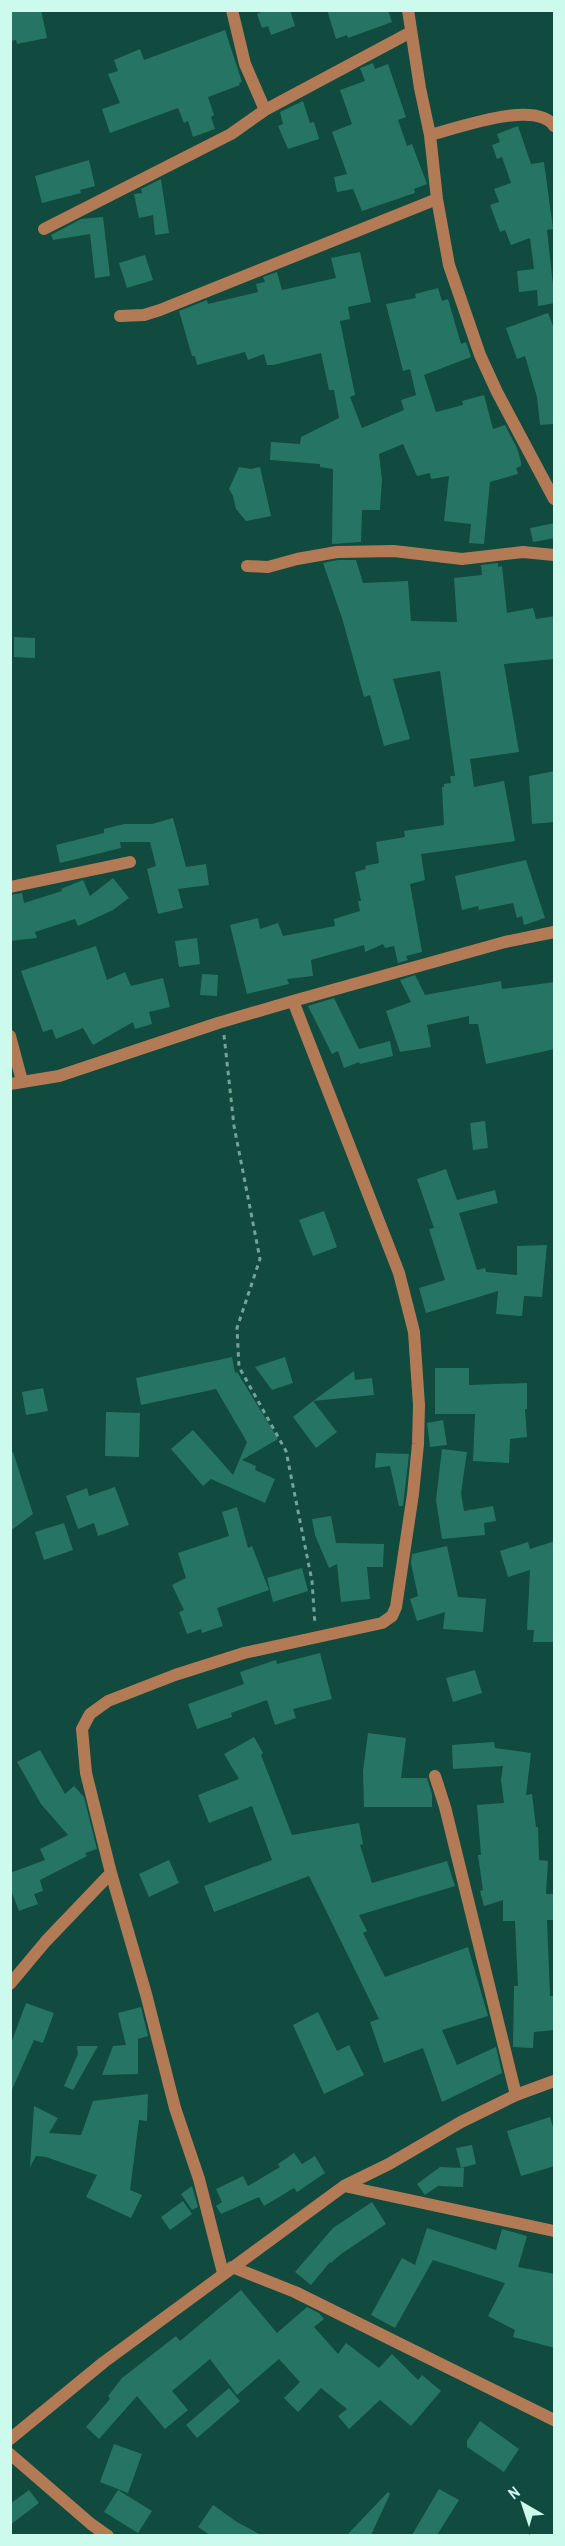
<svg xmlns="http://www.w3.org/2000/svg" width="565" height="2546" viewBox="0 0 565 2546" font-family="'Archivo Narrow',sans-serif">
<rect width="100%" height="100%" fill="#114a3e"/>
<path fill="#267564" d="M10,10H41L47,38L17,44L16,40L10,41Z
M265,10H290L295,26L271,35L268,26L262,28L257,14Z
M327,10H388L392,22L348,38L347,35L336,39Z
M225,30L242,82L239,83L240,85L208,97L214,115L211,117L215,129L193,137L188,121L184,123L178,108L110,133L102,109L120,103L108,74L118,71L114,60L140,49L144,60Z
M373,63L375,69L388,64L406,117L398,120L407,146L412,144L427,184L414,189L415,193L362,211L353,189L337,192L334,177L347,174L332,132L352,124L340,90L365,81L360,68Z
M303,101L310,123L314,122L319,139L288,149L278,126L283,124L280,112Z
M518,126L531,164L544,162L553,229L547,230L555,303L538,306L537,290L519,292L517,271L534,269L530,238L511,245L505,230L500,232L490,205L499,202L494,189L511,183L502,157L497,159L492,145L500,142L497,134Z
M89,160L95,186L80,190L81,193L42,203L35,176Z
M161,179L169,233L155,235L153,215L139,218L134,194L142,193L141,189Z
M103,217L110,276L95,278L90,234L53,240L51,235L81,219Z
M360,252L371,302L348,307L350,319L340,321L355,395L350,397L362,428L404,410L401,400L416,395L410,369L403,371L386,304L416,298L415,294L438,288L442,301L448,299L461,344L466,342L471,357L424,375L436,412L463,405L462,401L484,395L493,429L505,425L517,448L521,462V466L516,468L518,474L490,482L484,544L469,543L471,524L444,521L449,476L431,479L430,473L417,476L403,444L379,454L382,479L380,510H362L361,542L332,544L333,469L320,467V464L270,460L271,442L300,444L301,437L339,418L334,390H329L321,353L273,365H267L264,354L248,360L245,352L197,365L195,356H192L179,311L207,300L208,304L258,292L256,284L265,282L263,277L277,272L282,290L336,278L331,258Z
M145,255L153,280L127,288L119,263Z
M548,313L555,331V424L540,425L537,397L525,356L517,359L506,328Z
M239,467L251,469L260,467L271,516L246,521L236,509L233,496L229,489Z
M555,523V538L533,542L530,528Z
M338,560H356L363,583L408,581L411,621L457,622L454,578L482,575L481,565L498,563V567L502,566L507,613L533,608L536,619L555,616V659L504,664L519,752L470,759L474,787L504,781L515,841L421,854L425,880L410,884L422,952L406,956L408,960L398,963L394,946L385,948L383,944L365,952L364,945L311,960L313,976L287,979L289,984L247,994L230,925L258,918L260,929L278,923L283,936L335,926L334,919L360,911L358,901H361L355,872L366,869L365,866L379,863L376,842L405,837L404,831L444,825L442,787H444V784L451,783L450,776H455L440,671L393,679L410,739L384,746L370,695L364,697L342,618L323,563Z
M14,637L35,638V658L14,657Z
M555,771V822L532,824L529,776Z
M173,818L186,867L206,864L209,885L178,889L183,908L158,914L147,869L156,866L150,842H120L121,848L60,863L56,845L104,833V829L124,824H152Z
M526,860L545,918L524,925L522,916L517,918L513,903L479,910L478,906L462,910L455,876Z
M113,878L129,898L113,910L78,926L75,919L35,932L37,938L10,941V895L22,893L24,903L62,891L61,889L83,880L90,896Z
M197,938L200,964L179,967L175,941Z
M96,946L107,980L125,972L131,986L163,978L170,1007L149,1012L152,1024L135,1029L133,1022L93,1045L83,1028L56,1039L52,1029L43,1032L21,971Z
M202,974L218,975L217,996L200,995Z
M415,975L425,995L501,981L502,989L555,982V1049L486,1064L478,1024H469V1016L427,1025L431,1047L400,1052L386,1011L411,1002L400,980Z
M334,998L359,1049L390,1041L393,1056L360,1064L359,1062L344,1068L338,1051L332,1054L308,1006Z
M485,1121L488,1148L473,1150L470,1123Z
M446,1169L457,1200L495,1190L498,1203L459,1213L477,1270L485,1268L486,1272L517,1275V1246L547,1245L542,1297L524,1296L522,1316L496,1314L498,1291L426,1313L419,1288L445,1280L429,1229L434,1228L417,1179Z
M324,1211L337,1247L313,1256L299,1220Z
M232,1357L235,1373L237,1372L278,1439L242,1460L256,1466L255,1470L275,1479L265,1503L211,1479L203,1486L171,1449L193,1430L233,1475L247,1442L216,1389L141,1405L136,1378Z
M285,1357L293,1383L272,1390L255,1367Z
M435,1368H469V1385L527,1383V1409H525L527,1437L510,1439L509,1463L473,1461L475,1414H435Z
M354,1371L355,1380L372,1378L374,1395L313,1401Z
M43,1388L48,1411L26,1415L22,1392Z
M313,1401L337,1432L316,1448L293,1417Z
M106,1412L140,1413L139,1457L105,1456Z
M443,1420L447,1445L430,1447L427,1423Z
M442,1449L467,1452L461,1493L464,1511L493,1506L496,1521L484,1523L485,1535L442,1539L436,1500Z
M13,1452L33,1514L10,1531V1453Z
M376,1453L409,1454L403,1506H399L390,1466L375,1468Z
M115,1487L129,1525L98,1536L94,1523L78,1529L66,1496L87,1488L89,1496Z
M237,1507L248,1548L252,1546L269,1590L217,1608L223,1626L202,1633L201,1629L187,1634L179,1612L184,1610L172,1585L186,1578L178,1553L229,1536L222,1512Z
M331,1516L336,1543L384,1544L383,1567H367L370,1599L341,1602L337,1564L329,1568L315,1535L312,1519Z
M64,1523L73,1550L44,1560L35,1532Z
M555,1541V1642H533L534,1630H527L530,1570L508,1577L500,1551L528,1542L530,1549Z
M447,1546L458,1597L486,1599L483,1632L443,1629L445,1612L417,1621L410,1599L418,1596L411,1563L412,1554Z
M302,1568L308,1591L273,1602L267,1578Z
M320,1653L332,1699L293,1709L296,1718L275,1725L267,1700L231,1713L232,1717L197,1729L188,1704L244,1684L240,1672L276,1660L277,1664Z
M475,1670L482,1693L453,1702L446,1678Z
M368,1733L406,1738L401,1778H427L432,1794V1807H364L363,1771Z
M254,1737L263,1753L261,1755L292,1835L359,1823L363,1844L360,1845L372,1883L447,1861L455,1886L359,1915L367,1931L363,1933L385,1977L468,1947L488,2016L442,2030L457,2065L496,2047L502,2073L442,2102L423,2048L384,2063L370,2022L379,2019L309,1876L214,1912L204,1886L272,1860L252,1806L209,1823L198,1795L239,1779L224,1754Z
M494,1742L495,1748L531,1753L526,1795L532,1794L536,1827H538L539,1860L548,1861L546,1894H555V1920H547L550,1996H555V2030L534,2032L533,2048L513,2047L514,1986H518L515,1921H503V1900L484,1906L480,1891L483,1890L478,1855H481L477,1805L504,1803L501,1780L503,1766L453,1769L452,1745Z
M40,1750L65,1794L74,1786L84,1797L97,1849L85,1853L87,1856L40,1880L43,1891L34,1894L38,1904L19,1911L10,1888V1873L45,1860L40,1849L68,1835L41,1804L17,1762Z
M169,1860L179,1883L149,1897L139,1874Z
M26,2003L54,2013L43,2043L34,2040L10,2094V2046Z
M141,2007L148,2036L138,2039V2074L102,2075L113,2046L126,2045L118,2013Z
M318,2012L337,2051L349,2045L364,2075L324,2094L293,2025Z
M77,2046H98L73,2090L64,2086L78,2054Z
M148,2094L147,2121L139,2120L130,2190L142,2195L131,2218L86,2197L97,2175L46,2157L36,2156L30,2167L34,2106L58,2118L49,2133L81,2135L93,2101Z
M550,2117L555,2133V2166L521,2176L507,2131Z
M472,2145L476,2164L461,2168L456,2148Z
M294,2153L302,2164L315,2156L325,2173L297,2192L294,2188L264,2206L259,2197L221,2214L216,2206L222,2202L216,2189L243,2176L248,2186L280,2167L278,2164Z
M440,2167L464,2168L463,2187L438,2186L425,2195L417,2184Z
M192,2186L198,2207L192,2210L181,2194Z
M183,2201L192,2214L170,2230L161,2217Z
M372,2202L386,2224L341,2254L331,2263L330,2262L311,2285L295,2272L333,2228Z
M427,2228L496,2250L502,2229L527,2236L518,2267L555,2274V2348L513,2337L515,2330L488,2316L505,2283L433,2260L395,2328L371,2315L402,2258L415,2265Z
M241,2290L277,2333L307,2307L319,2313L324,2319L314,2327L338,2354L346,2343L379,2368L392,2354L418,2380L422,2375L441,2391L411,2426L380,2400L349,2429L338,2416L347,2409L321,2388L298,2412L284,2398L300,2382L279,2359L237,2395L210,2359L172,2391L188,2410L165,2429L137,2396L99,2439L86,2427L110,2399L108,2396L122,2378L176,2336L180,2341Z
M229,2388L240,2401L197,2438L186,2425Z
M480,2421L519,2449L504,2472L467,2447V2441Z
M114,2444L142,2454L128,2493L100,2482Z
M439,2489L459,2500L437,2535H412Z
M29,2490L39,2503L10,2525V2504Z
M118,2490L152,2511L138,2533L104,2512Z
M388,2492L390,2494L371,2535H347Z
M213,2505L237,2522L261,2535H210L198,2527Z"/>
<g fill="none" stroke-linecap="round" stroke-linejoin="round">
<path stroke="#72a598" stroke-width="3" stroke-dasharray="4.5 4.5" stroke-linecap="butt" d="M224,1035L234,1126L260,1259L237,1328L239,1367L286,1451L312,1581L315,1625"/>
<path stroke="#b37b55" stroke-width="12" d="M232,10L245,64L265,110
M408,10L420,88L430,135L437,199L449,265L480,355L497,392L554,499
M430,135C458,128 536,99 554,126
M44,229L231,134L265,110L411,32
M120,316L144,315L160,310L437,199
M247,566L268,567L297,559L337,552L394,551L462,559L523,552L554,555
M10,887L130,862
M10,1036L22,1081
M10,1084L59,1076L218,1023L293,1001L505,942L554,932
M435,1776L445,1807L516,2095
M10,1984L46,1941L111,1873
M344,2186L554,2231
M232,2267L295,2292L554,2420
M223,2273L199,2179L175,2108L146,1994L111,1873L86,1773L82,1729L90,1714L108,1701L175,1675L244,1653L382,1623L392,1616L396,1607L413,1494L418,1444L419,1405L414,1332L399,1273L293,1001
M10,2439L104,2362L344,2186L389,2164L461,2122L516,2095L554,2081
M10,2454L91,2524L108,2536"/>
</g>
<rect width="565" height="2546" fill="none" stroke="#ccfaec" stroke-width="24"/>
<g transform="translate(523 2504) rotate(321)" stroke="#114a3e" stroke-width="4.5" paint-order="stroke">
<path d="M0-4.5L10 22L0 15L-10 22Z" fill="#ccfaec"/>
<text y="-9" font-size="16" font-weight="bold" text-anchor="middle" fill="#ccfaec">N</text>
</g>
</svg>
